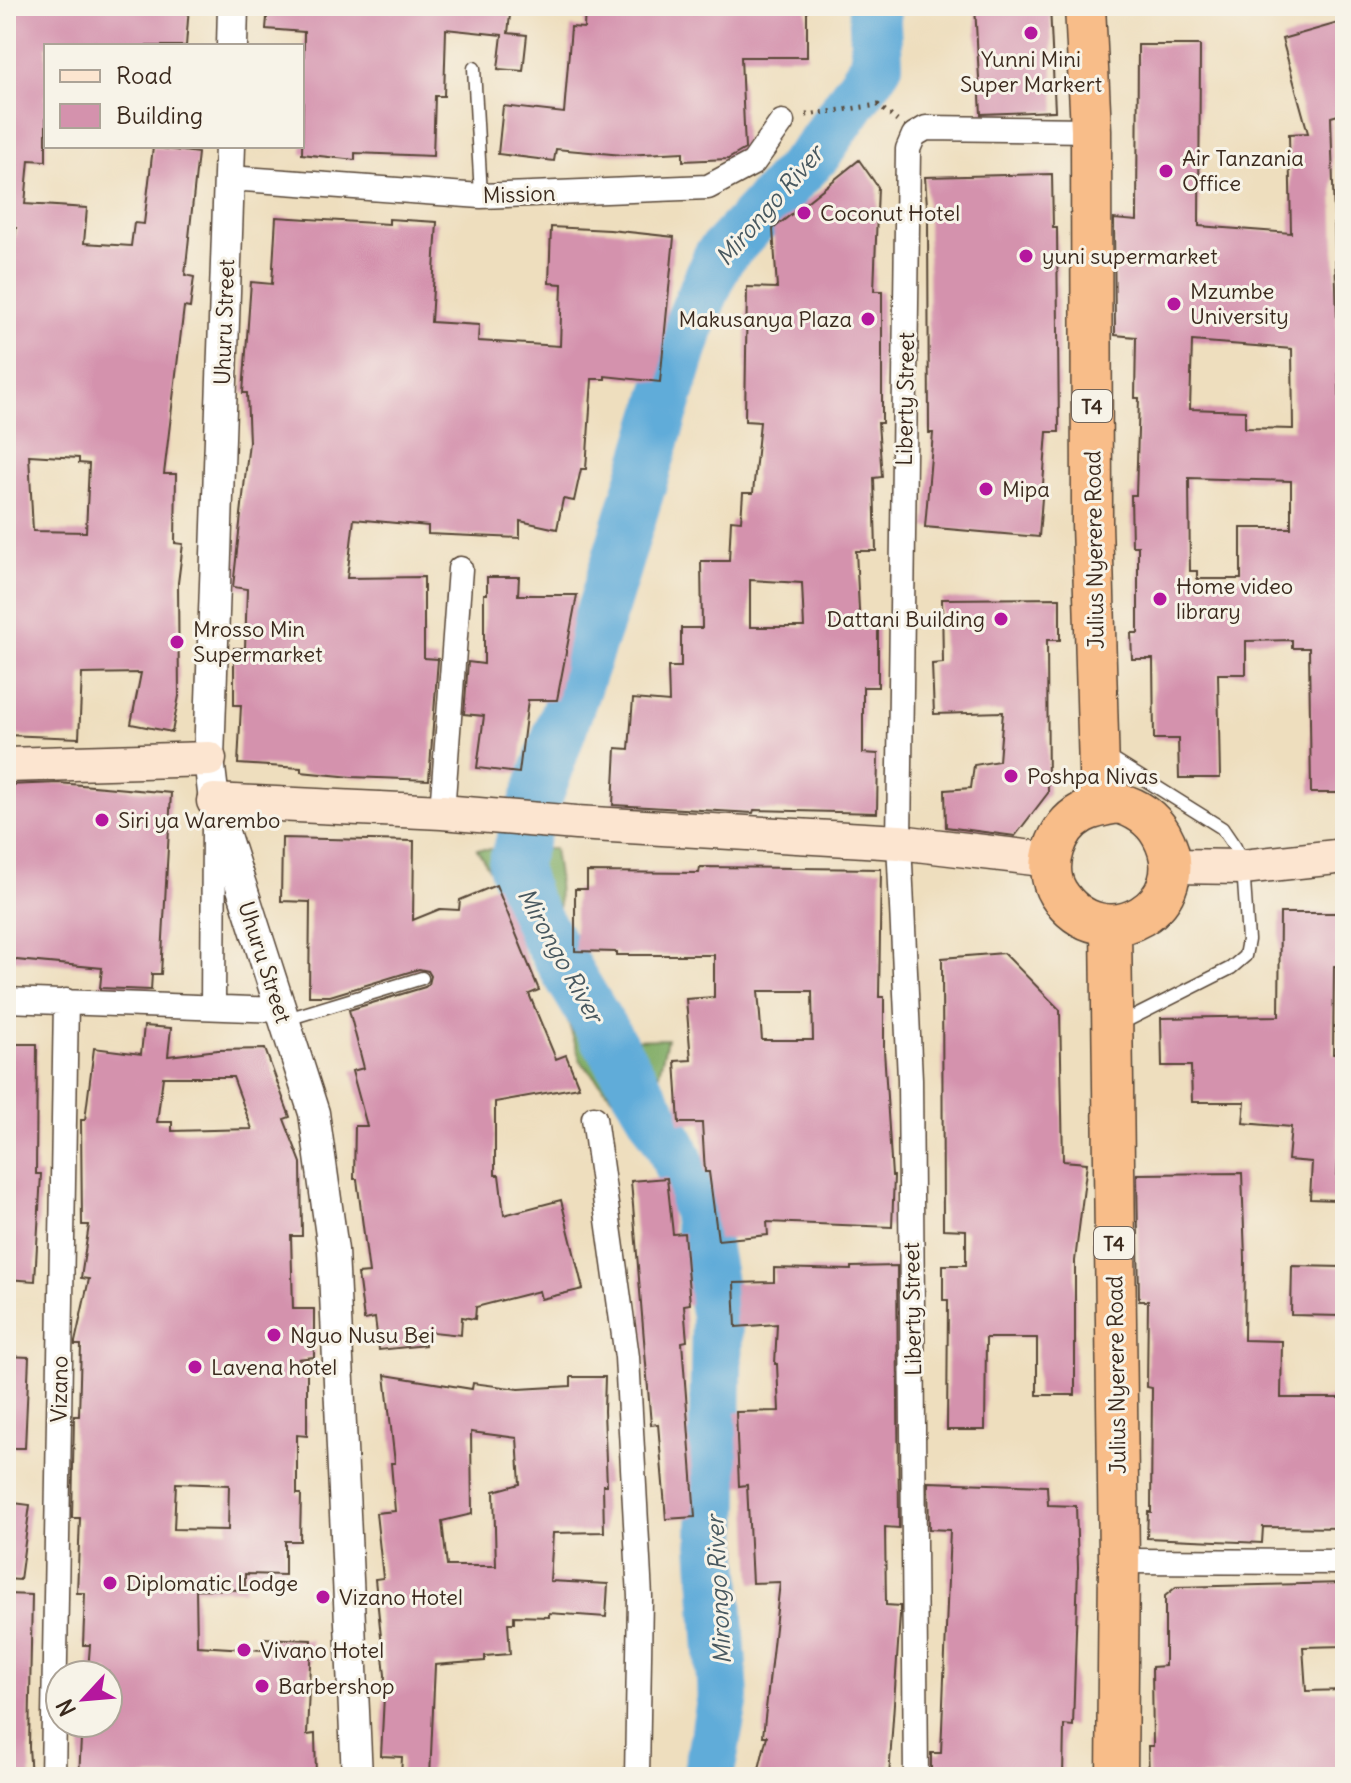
<svg xmlns="http://www.w3.org/2000/svg" width="1351" height="1783" viewBox="0 0 1351 1783" font-family="Delius,sans-serif">
<rect width="100%" height="100%" fill="#f7f3e8"/>
<filter id="ink" filterUnits="userSpaceOnUse"><feTurbulence type="fractalNoise" baseFrequency=".0125" numOctaves="2"/><feDisplacementMap in="SourceGraphic" scale="16" xChannelSelector="R" yChannelSelector="G"/><feConvolveMatrix kernelMatrix="1 2 1 2 8 2 1 2 1" color-interpolation-filters="sRGB"/></filter>
<filter id="wash" filterUnits="userSpaceOnUse"><feTurbulence type="fractalNoise" baseFrequency=".006" numOctaves="4" result="noise"/><feDisplacementMap in="SourceGraphic" scale="32" xChannelSelector="R" yChannelSelector="G"/><feGaussianBlur stdDeviation="1.8" result="paint"/><feColorMatrix in="noise" values="0 0 0 0 0 0 0 0 0 0 0 0 0 0 0 0 0 1.4 0 .05"/><feComposite in="paint" operator="in"/></filter>
<g filter="url(#wash)">
<rect width="100%" height="100%" fill="#eedebe"/>
<path fill="#80ac65" stroke="#5e6b42" stroke-width="2" d="M554,849L558,877L560,939L595,982L626,1040L667,1039L654,1094L677,1137L694,1138L687,1164L652,1157L649,1138L581,1062L559,993L512,906L477,849Z"/>
<g fill="none" stroke-linecap="round" stroke-linejoin="round">
<path stroke="#60acd9" stroke-width="52" d="M708,1777L723,1697L713,1542L717,1317L698,1210L671,1145L525,901L514,864L604,604L688,329L718,258L816,153L877,64L874,6"/>
</g>
<g id="blocks">
<path fill="#d492ad" fill-rule="evenodd" d="M6,6H189L186,46H46V161L29,160L25,204L87,208L84,243L131,246L134,223L144,224L153,147L198,153L185,275L194,277L190,308L184,307L164,474H176L175,543L183,544L178,583L179,696L172,732L131,724L141,673L82,674L79,738L6,735V236L15,237L16,228H6ZM29,455L79,458V463L89,464L86,532L33,531Z
M268,6H445L473,9L474,6H511L508,33L527,35L523,71L498,69L502,35L446,29L444,96H435L433,156L355,153V160L302,154L304,32L266,29Z
M585,6H807V57H741L745,149L728,159L683,161V152L623,155L556,149L554,161L498,154L503,106L564,113L571,27L584,28Z
M975,6H1050L1055,111L981,114Z
M1345,21V113L1331,117L1341,454L1345,793H1311L1309,648H1292V640L1246,641V674H1218L1220,778H1179L1178,739H1154L1153,659H1132L1131,633H1138V546H1132L1131,495H1136L1139,398H1135L1136,337L1115,335L1114,219L1137,221L1138,45H1200L1199,226L1291,233L1289,134L1308,133L1282,39ZM1192,341L1292,349L1293,429L1245,428V411L1190,409ZM1189,478L1291,481V528H1241V579H1197V571H1190Z
M859,160L878,187L874,291H882V423H878L882,477L874,478L876,551H856L860,629H878V687H863V753L878,754L877,813L754,810L753,813L613,805L616,748L629,749L633,699L669,702L668,667H681V628H702L701,561H729L731,520L741,521L743,493H753L760,422L745,421L747,287L777,288L773,229ZM750,580L802,583L804,627H750Z
M1052,174L1053,228H1057L1059,432H1047L1039,537L925,527L933,433H929L928,220L925,177Z
M276,217L389,224V219L437,222L431,322L479,325L478,341L560,346L562,284L549,283L551,227L610,230L674,237L660,382L605,376V379H592L586,469H581L574,501L563,499L557,529L520,521V538L428,534V526L354,519L347,578L424,577V658L438,659L429,780L352,777L301,772V768L238,764L241,705H234V648H245L247,589L233,587L249,442L247,393H243L251,282L272,284Z
M487,577H519L518,595H577L557,700H528L519,773L477,768L484,716L464,714L468,662L484,664V594H487Z
M1060,598V640H1047L1048,793L1015,836L946,827L945,790L971,788L974,765L999,761L1003,712L934,714L932,664L943,663L942,599Z
M59,783L171,793L161,974H152L151,990L100,988L102,968L6,959V785Z
M282,838L414,841L413,920L440,909L459,910L460,900L496,885L539,990L529,994L556,1059L566,1055L579,1087L495,1102V1175H499L504,1215L561,1200L583,1289L541,1299L539,1291L476,1307L475,1319L462,1317L461,1335L424,1331L425,1345L379,1350L375,1318L364,1320L358,1274L369,1273L357,1179H354L355,1126H367L352,1071L364,1068L349,1010L425,987L429,984L431,976L428,971L419,969L330,996H309L310,902L281,901Z
M700,867L881,869L879,997H884V1050L892,1176H894L892,1227L767,1222L768,1235L718,1240L709,1172H705L702,1123H679L675,1061L691,1060L686,999L714,997V955H617V952L575,951V889H587V872L699,873ZM758,991H812L813,1040H762Z
M1280,913H1345V966H1334L1333,1054H1345V1123H1340L1336,1200L1310,1199L1312,1162L1288,1160L1291,1127L1243,1123L1245,1102H1192L1191,1066H1162L1161,1018L1279,1016Z
M1004,953L1060,1010L1063,1161L1087,1163L1075,1261V1395H1037V1338H986L985,1430H947L948,1300H943V1265H966V1230L943,1229L942,958Z
M144,1026L171,1028L168,1056L218,1050L265,1049L290,1117L284,1119L301,1163L302,1236H291L293,1309H314V1357L298,1359L307,1362V1436L297,1435V1494H301L300,1541H285V1575L245,1574V1590L196,1589L197,1646L263,1650V1638L311,1640L307,1735L315,1734L316,1777H79L81,1739H87L86,1723H108V1671H88L90,1645H83L85,1593H77L80,1518H72L74,1416H79L81,1345H75V1342L89,1279L81,1278L89,1225H82L81,1120H85L94,1048L141,1054ZM163,1077H233L252,1129L172,1131V1122H157ZM176,1483L229,1485L228,1530L174,1529Z
M6,1044H37L36,1174H41L35,1281L6,1279Z
M1242,1173L1245,1258L1244,1340L1282,1341L1281,1398H1345V1528L1263,1527L1262,1543L1147,1538L1148,1512H1151L1152,1388L1147,1387L1148,1301H1139L1137,1174Z
M667,1178L673,1234L684,1233L690,1304L684,1305L687,1341L682,1342L695,1517L666,1519L658,1424L651,1425L631,1181Z
M897,1266L899,1528L885,1527L886,1605L900,1606V1615L889,1777H757L767,1736H763L780,1582L752,1583L747,1485L739,1486L736,1412L779,1411L777,1364H775L777,1324L736,1327L734,1283L774,1282V1268L851,1270V1267Z
M1292,1266L1343,1267L1342,1316L1291,1315Z
M6,1356L29,1357L25,1448H6Z
M385,1375L472,1389L473,1383L519,1389L571,1386V1377H605L604,1411L607,1485H603L604,1532L553,1533L550,1581L608,1584L606,1617L549,1613V1617L514,1616V1623H508L510,1654L485,1656V1661L435,1665L430,1777H401L402,1757L381,1756L385,1675L375,1579L383,1578L376,1513L395,1511L391,1463H395ZM471,1432L517,1438L520,1484L494,1491L496,1566H447L442,1521L472,1514Z
M928,1482L1047,1486L1048,1505L1076,1506L1078,1567L1073,1726L1064,1725L1063,1777H931V1753H941L950,1530L929,1529Z
M6,1502L30,1505L20,1580L6,1579Z
M1345,1583V1646L1303,1647L1306,1691L1345,1690V1777H1149L1148,1746H1153L1152,1667L1165,1666V1596L1176,1587Z
M6,1594L32,1595L29,1747L31,1777H6Z"/>
</g>
</g>
<g filter="url(#ink)">
<use href="#blocks" fill-opacity="0" stroke="#564536" stroke-width="2"/>
<g fill="none" stroke-linecap="round" stroke-linejoin="round">
<defs>
<path id="service" d="M474,68L481,196
M1107,756L1222,828L1235,847L1243,867L1248,940L1245,956L1231,968L1120,1024
M284,1020L422,978"/>
<path id="minor" d="M229,178L481,196L708,187L753,163L782,122
M442,812L460,569
M6,1000L281,1010
M213,1007L214,820
M594,1118L627,1357L640,1597L637,1777
M1119,1561L1345,1562
M53,1777L66,1001
M916,1777L910,1079L899,842L908,149L914,135L926,128L1091,130"/>
<path id="tertiary" d="M232,46L233,6
M230,146L209,759L214,801L314,1113L333,1250L357,1777"/>
<path id="secondary" d="M6,765L209,759
M214,801L442,812L576,823L899,842L1051,860
M1171,866L1243,867L1345,856"/>
<path id="trunk" d="M1085,6L1091,130L1092,523L1100,806
M1118,803C1137,808 1151,817 1161,834C1201,904 1103,963 1058,893C1042,867 1056,827 1082,813C1093,807 1106,805 1118,803Z
M1111,926L1119,1561L1117,1777"/>
</defs>
<use href="#service" stroke="#564536" stroke-width="15"/>
<use href="#minor" stroke="#564536" stroke-width="27"/>
<use href="#tertiary" stroke="#564536" stroke-width="33"/>
<use href="#secondary" stroke="#564536" stroke-width="37"/>
<use href="#trunk" stroke="#564536" stroke-width="43"/>
<path stroke="#564536" stroke-width="5" stroke-dasharray="2 6" stroke-linecap="butt" d="M806,115L878,105L897,121"/>
<use href="#service" stroke="#fff" stroke-width="12"/>
<use href="#minor" stroke="#fff" stroke-width="24"/>
<use href="#tertiary" stroke="#fff" stroke-width="30"/>
<use href="#secondary" stroke="#fce5d0" stroke-width="34"/>
<use href="#trunk" stroke="#f8bd89" stroke-width="40"/>
</g>
</g>
<g fill="#b5179e" stroke="#f7f3e8" stroke-width="3">
<circle cx="1031" cy="33" r="8"/>
<circle cx="1166" cy="171" r="8"/>
<circle cx="804" cy="213" r="8"/>
<circle cx="1026" cy="256" r="8"/>
<circle cx="1174" cy="304" r="8"/>
<circle cx="868" cy="319" r="8"/>
<circle cx="986" cy="489" r="8"/>
<circle cx="1160" cy="599" r="8"/>
<circle cx="1001" cy="619" r="8"/>
<circle cx="177" cy="642" r="8"/>
<circle cx="1011" cy="776" r="8"/>
<circle cx="102" cy="820" r="8"/>
<circle cx="274" cy="1335" r="8"/>
<circle cx="195" cy="1367" r="8"/>
<circle cx="110" cy="1583" r="8"/>
<circle cx="323" cy="1597" r="8"/>
<circle cx="244" cy="1650" r="8"/>
<circle cx="262" cy="1686" r="8"/>
</g>
<g text-anchor="middle" dominant-baseline="central" stroke-width="6" stroke-linejoin="round" paint-order="stroke">
<g fill="#f7f3e8" stroke="#73665b" stroke-width="2">
<rect x="1072" y="390" width="40" height="32" rx="6"/>
<rect x="1094" y="1227" width="40" height="32" rx="6"/>
</g>
<g font-size="20" font-weight="bold" fill="#3b2a1e">
<text x="1092" y="406">T4</text>
<text x="1114" y="1243">T4</text>
</g>
<g font-size="22" fill="#3b2a1e" stroke="#f7f3e8" text-anchor="start">
<text x="1031" y="59" text-anchor="middle">Yunni Mini<tspan x="1031" dy="25">Super Markert</tspan></text>
<text x="1182" y="158">Air Tanzania<tspan x="1182" dy="25">Office</tspan></text>
<text x="820" y="213">Coconut Hotel</text>
<text x="1042" y="256">yuni supermarket</text>
<text x="1190" y="291">Mzumbe<tspan x="1190" dy="25">University</tspan></text>
<text x="852" y="319" text-anchor="end">Makusanya Plaza</text>
<text x="1002" y="489">Mipa</text>
<text x="1176" y="586">Home video<tspan x="1176" dy="25">library</tspan></text>
<text x="985" y="619" text-anchor="end">Dattani Building</text>
<text x="193" y="629">Mrosso Min<tspan x="193" dy="25">Supermarket</tspan></text>
<text x="1027" y="776">Poshpa Nivas</text>
<text x="118" y="820">Siri ya Warembo</text>
<text x="290" y="1335">Nguo Nusu Bei</text>
<text x="211" y="1367">Lavena hotel</text>
<text x="126" y="1583">Diplomatic Lodge</text>
<text x="339" y="1597">Vizano Hotel</text>
<text x="260" y="1650">Vivano Hotel</text>
<text x="278" y="1686">Barbershop</text>
</g>
<g font-size="22" fill="#3b2a1e" stroke="#f7f3e8">
<text transform="translate(519 194) rotate(-2)">Mission</text>
<text transform="translate(224 322) rotate(-88)">Uhuru Street</text>
<text transform="translate(905 399) rotate(-89)">Liberty Street</text>
<text transform="translate(1094 550) rotate(-91)">Julius Nyerere Road</text>
<text transform="translate(265 962) rotate(72)">Uhuru Street</text>
<text transform="translate(912 1309) rotate(-91)">Liberty Street</text>
<text transform="translate(1116 1375) rotate(-91)">Julius Nyerere Road</text>
<text transform="translate(59 1389) rotate(-89)">Vizano</text>
</g>
<g font-size="24" font-style="italic" fill="#48585f" stroke="#f7f3e8">
<text transform="translate(769 205) rotate(-49)">Mirongo River</text>
<text transform="translate(561 955) rotate(61)">Mirongo River</text>
<text transform="translate(718 1590) rotate(-93)">Mirongo River</text>
</g>
</g>
<rect width="1351" height="1783" fill="none" stroke="#f7f3e8" stroke-width="32"/>
<rect x="44" y="44" width="260" height="104" fill="#f7f3e8" stroke="#aca397" stroke-width="2"/>
<rect x="60" y="70" width="40" height="12" fill="#fce5d0" stroke="#aca397" stroke-width="2"/>
<text x="116" y="84" font-size="24" fill="#3b2a1e">Road</text>
<rect x="60" y="104" width="40" height="24" fill="#d492ad" stroke="#aca397" stroke-width="2"/>
<text x="116" y="124" font-size="24" fill="#3b2a1e">Building</text>
<g transform="translate(84 1699) rotate(244)"><circle r="38" fill="#f7f3e8" stroke="#aca397" stroke-width="2"/>
<path d="M0-6L14 30L0 20L-14 30Z" fill="#b5179e"/>
<text y="-12" font-size="22" font-weight="bold" text-anchor="middle" fill="#3b2a1e">N</text>
</g>
</svg>
